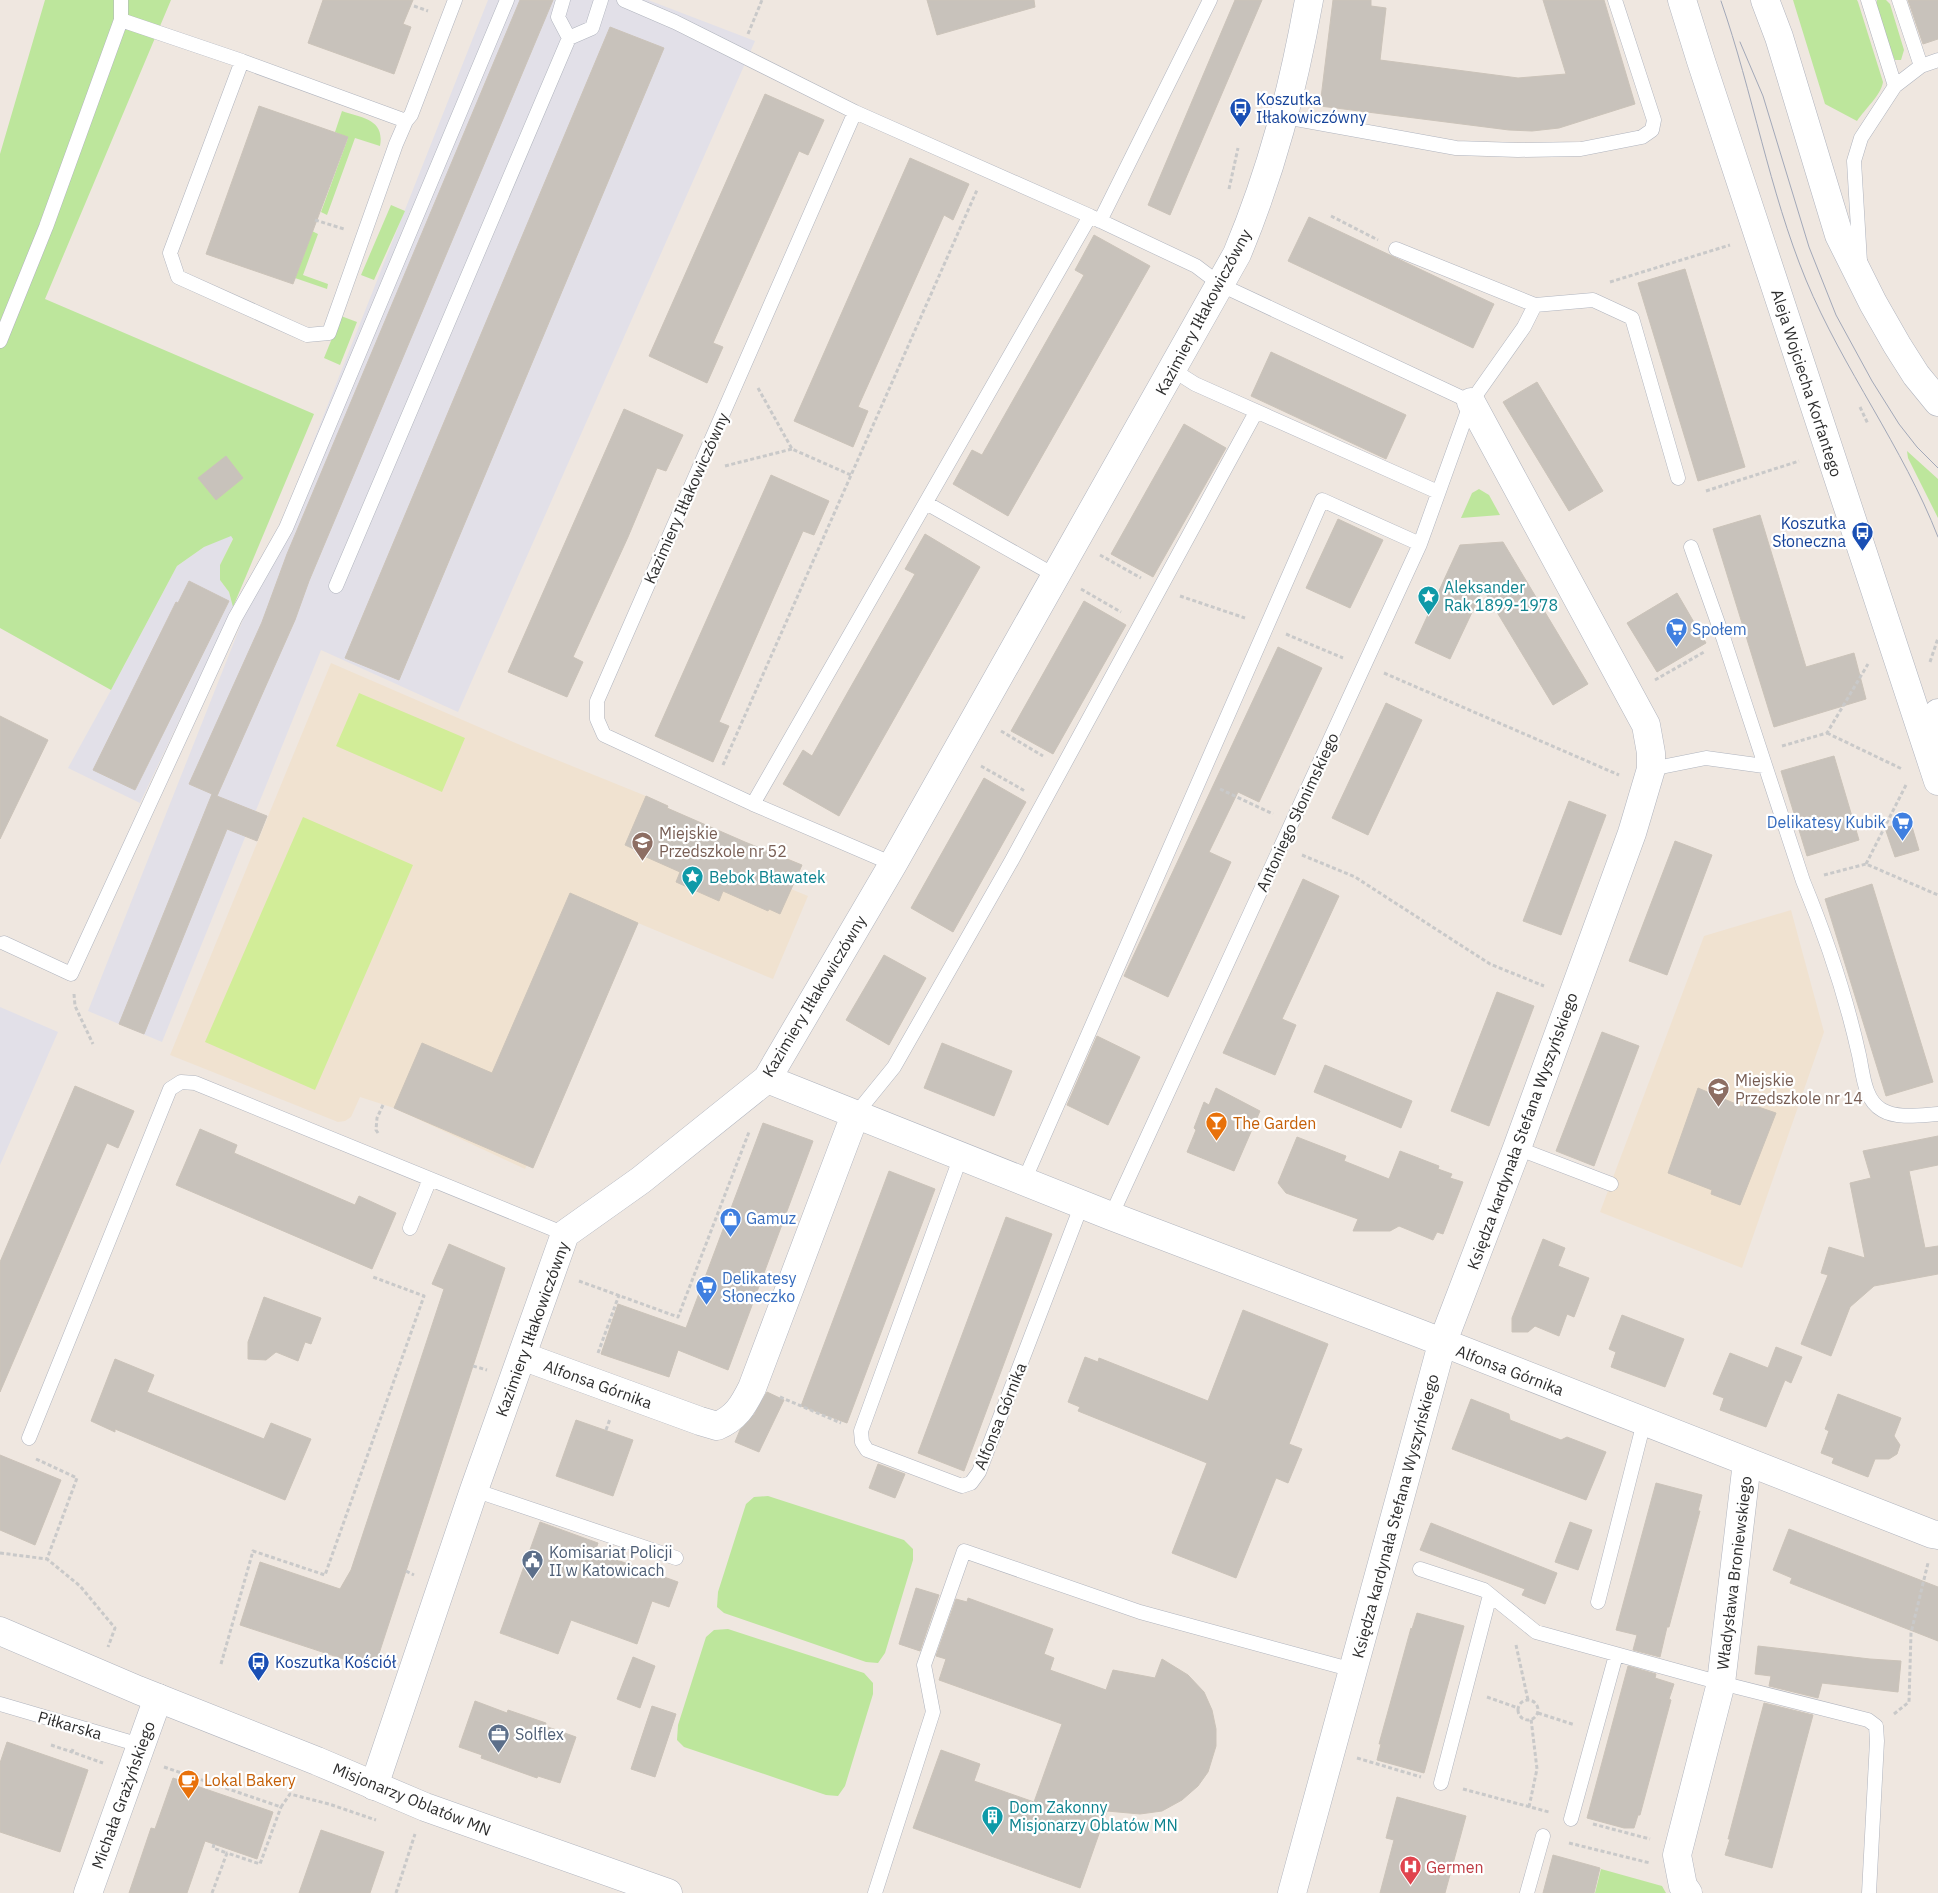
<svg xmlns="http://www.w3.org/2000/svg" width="1938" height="1893" viewBox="0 0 1938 1893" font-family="'IBM Plex Sans',sans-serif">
<rect width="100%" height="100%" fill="#efe7e0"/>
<path fill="#e2e0e8" d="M488,0H648L755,41L458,712L321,650L162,1042L88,1011Z
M231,535L233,538L220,565V580L229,592L233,607L140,803L68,768L111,690L177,566L204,547Z
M0,1007L58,1032L0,1165Z"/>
<path fill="#f0e2d0" d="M331,663L525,747L646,796L668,806L667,808L779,857L780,855L802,865L791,889L808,896L773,979L638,923L525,1169L394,1108L360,1097L351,1117L345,1121L338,1122L170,1055Z
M1791,910L1824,1032L1742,1268L1600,1212L1704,936Z"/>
<path fill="#bde69c" d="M45,0H171L45,299L314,414L233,607L229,592L220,580V565L233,539L231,536L204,547L177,566L111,690L0,628V154Z
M1793,0H1857L1858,2L1883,82C1881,95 1865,109 1857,121L1825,104Z
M1877,0H1886L1890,4L1904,50L1901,60H1895C1890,48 1874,12 1877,0Z
M342,111C362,118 385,119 380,146L355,138L327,215L321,212L348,138L335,132Z
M391,205L405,211L374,280L361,275Z
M312,231L318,234L303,275L328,284L327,289L295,278Z
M341,316L357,322L340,365L324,358Z
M1907,451L1938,479V518L1908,458Z
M1479,489L1489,495L1500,515L1461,518L1472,493Z
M768,1496L904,1540L913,1549V1560L885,1653L878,1663L866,1662L724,1613L717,1607L718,1592L746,1504L754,1497Z
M728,1629L864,1673L873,1683V1694L845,1786L838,1796L826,1795L684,1747L677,1740L678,1725L706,1637L714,1630Z
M1601,1869L1662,1886L1666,1893H1595Z"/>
<path fill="#d2ed98" d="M359,693L465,738L442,792L336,746Z
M303,817L413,865L315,1090L205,1042Z"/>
<path fill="#c8c2bb" stroke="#cbc3b9" d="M323,0H413L403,24L411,27L394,74L308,43Z
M520,0H553L309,581L295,620L217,796L267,816L257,841L227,829L144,1034L119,1024L212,794L189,784L262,622L287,554Z
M927,0H1034L1035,7L937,35Z
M1235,0H1262L1170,215L1148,205Z
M1333,0H1371V6L1386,8L1380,60L1518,78L1566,74L1543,0H1604L1635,104L1559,128L1532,131L1509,130L1320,106Z
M1908,0H1938V39L1923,44Z
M610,27L664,48L399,680L345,658Z
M765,94L824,120L808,155L799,151L725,316L713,343L723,347L707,383L649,356Z
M259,106L348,137L293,284L206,254Z
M910,158L969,184L953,220L944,215L858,407L868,411L853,447L794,421Z
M1309,217L1494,304L1473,348L1288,261Z
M1094,235L1150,266L1008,516L953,484L972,450L982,455L1084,275L1075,270Z
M1685,269L1745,467L1698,481L1638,283Z
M1271,352L1406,415L1386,459L1251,396Z
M1537,382L1603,491L1569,511L1503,402Z
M624,409L683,435L666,471L657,468L628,537L573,657L583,662L567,697L508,672Z
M1184,424L1226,448L1153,577L1111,554Z
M226,456L243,478L216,500L198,478Z
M771,475L829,501L814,535L803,531L775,594L719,722L729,726L713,762L655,736Z
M1760,515L1806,667L1854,653L1866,699L1774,727L1713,529Z
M1338,519L1383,540L1350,608L1306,588Z
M925,534L980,567L839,816L783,784L803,750L812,756L849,690L915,574L905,569Z
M1503,542L1588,684L1553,705L1483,589L1450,659L1415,643L1460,545Z
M189,581L229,601L135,790L93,770L176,602L178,603Z
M1677,593L1706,643L1657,672L1627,623Z
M1084,601L1126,625L1053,754L1011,731Z
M1278,647L1322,668L1259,802L1238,792L1209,852L1231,862L1168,997L1124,976Z
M1386,703L1422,720L1368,835L1332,818Z
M0,716L48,740L0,839Z
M1834,756L1859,840L1807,856L1781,771Z
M984,778L1026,802L953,932L911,908Z
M646,796L668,806L667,808L745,842L802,865L780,914L769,909L768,911L723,891L719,901L676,882L680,872L635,852L636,850L625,845Z
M1569,801L1606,815L1561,935L1523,921Z
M1910,820L1919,850L1895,857L1885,828Z
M1675,841L1712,855L1667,975L1629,961Z
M1303,879L1339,896L1282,1019L1296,1025L1275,1075L1223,1053Z
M1872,884L1933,1082L1886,1096L1825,899Z
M570,893L638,923L533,1168L394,1108L422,1043L492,1073Z
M884,955L926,978L889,1045L846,1020Z
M1497,992L1534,1006L1489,1126L1451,1111Z
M1602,1032L1639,1046L1594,1166L1556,1151Z
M1097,1036L1140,1057L1108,1125L1067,1105Z
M942,1043L1012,1071L994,1116L924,1088Z
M1325,1065L1412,1101L1401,1128L1314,1092Z
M75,1086L134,1111L118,1148L107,1143L0,1392V1262Z
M1216,1088L1260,1111L1234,1171L1187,1152L1196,1130L1194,1128L1204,1102L1209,1105Z
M1698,1088L1743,1107L1744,1102L1776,1113L1740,1205L1711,1194L1712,1190L1668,1173Z
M763,1123L813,1141L728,1370L678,1350L669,1377L601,1354L618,1304L686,1328Z
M200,1129L237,1145L234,1153L355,1205L359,1196L396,1213L372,1269L176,1185Z
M1938,1136V1165L1909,1171L1925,1248L1938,1246V1274L1874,1286L1850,1307L1831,1356L1801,1344L1828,1275L1821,1273L1829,1247L1865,1258L1850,1183L1871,1178L1863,1151Z
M1297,1137L1346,1156L1344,1161L1389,1179L1400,1151L1439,1166L1438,1169L1452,1174L1450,1178L1463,1182L1443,1234L1437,1232L1433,1240L1399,1226L1390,1231H1353L1358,1219L1286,1193L1278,1183Z
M889,1171L935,1189L847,1423L801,1406Z
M1006,1217L1052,1234L964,1471L918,1453Z
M1543,1239L1565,1248L1558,1266L1589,1278L1574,1317L1567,1314L1559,1336L1535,1326L1528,1332H1512V1318Z
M449,1244L505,1268L374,1669L240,1625L260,1562L340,1589L351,1570L444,1289L432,1284Z
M264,1297L321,1318L311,1344L305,1342L298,1361L276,1352L266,1360L248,1359V1342Z
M1243,1310L1328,1344L1289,1444L1302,1449L1288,1483L1276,1478L1236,1578L1172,1553L1207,1463L1078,1411L1080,1407L1068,1402L1085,1357L1098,1362L1099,1358L1208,1401Z
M1622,1315L1684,1339L1665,1387L1611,1367L1616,1352L1609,1349Z
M1776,1347L1802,1357L1791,1383L1785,1380L1766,1427L1720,1410L1724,1398L1713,1394L1730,1353L1768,1368Z
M115,1359L154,1375L147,1392L264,1439L271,1423L311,1439L285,1500L115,1429V1432L91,1421Z
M767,1392L784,1400L759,1452L735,1442L740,1430L754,1415Z
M1838,1394L1901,1418L1894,1436L1900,1445L1897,1454L1889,1459H1875L1868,1477L1832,1463L1834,1458L1821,1453L1829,1431L1825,1429Z
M1471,1399L1509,1414L1510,1420L1561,1440L1567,1437L1606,1452L1586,1500L1452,1449Z
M576,1420L633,1440L613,1496L556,1476Z
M0,1455L61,1480L35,1545L0,1530Z
M878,1464L905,1474L895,1498L869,1488Z
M1656,1483L1702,1495L1698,1511H1700L1669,1627H1667L1660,1657L1633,1650L1637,1635L1616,1630Z
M540,1522L598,1543L595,1552L678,1582L669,1607L652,1601L637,1644L571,1620L558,1654L500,1633Z
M1570,1522L1592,1530L1578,1570L1555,1562Z
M1431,1523L1557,1573L1545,1604L1522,1595L1525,1589L1420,1550Z
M1789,1529L1938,1587V1641L1790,1583L1792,1578L1773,1570Z
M916,1588L939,1595L920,1651L899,1644Z
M968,1598L1053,1629L1044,1654L1054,1658L1050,1670L1106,1690L1113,1670L1155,1678L1162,1659L1188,1675L1204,1692L1212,1710L1216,1729V1746L1208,1772L1198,1786L1182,1800L1162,1811L1140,1814L1107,1811L1080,1888L913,1828L941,1750L980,1764L974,1781L1034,1802L1062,1724L939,1680L946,1659L936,1656L956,1599L967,1602Z
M1417,1613L1464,1626L1424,1773L1377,1760L1381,1744H1379L1411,1628L1412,1629Z
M1758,1646L1870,1659L1901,1661L1898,1692L1822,1683L1818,1698L1769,1686L1771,1676L1755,1674Z
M633,1657L655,1666L640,1708L617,1699Z
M1628,1666L1656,1674L1655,1678L1674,1684L1669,1699L1671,1700L1640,1815H1638L1634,1828H1624L1587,1818Z
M475,1701L507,1713L508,1710L546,1723L545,1726L576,1737L560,1783L538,1776L537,1778L481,1758L482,1755L459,1747Z
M1764,1703L1813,1715L1772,1868L1725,1855L1730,1839H1728Z
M652,1706L676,1714L655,1777L631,1769Z
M7,1742L88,1770L60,1852L0,1832V1763Z
M173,1778L273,1812L257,1859L205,1841L187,1893H129L151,1828L155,1829Z
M1397,1797L1466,1816L1445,1893H1380L1394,1840L1386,1838Z
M321,1830L384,1852L370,1893H299Z
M1553,1855L1600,1868L1594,1893H1543Z"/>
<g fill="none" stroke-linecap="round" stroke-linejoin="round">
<defs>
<path id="service" d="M624,0L675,22L855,112L1090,216L1196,266L1221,285L1471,402
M1868,0L1895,86
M1899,0L1921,66
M121,20L242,61
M569,38L592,28L601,0
M855,112L597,701V719L604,735L753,804L893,864
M1285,117L1456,148L1518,150L1581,149L1642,137L1652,130L1654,120L1615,0
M406,121L242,61L170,253L178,277L307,335L329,333L396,144L406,121L411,115L455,0
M1100,221L1210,0
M1396,249L1535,305L1593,300L1632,318L1678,478
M1860,262L1854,161L1861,138L1895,86L1921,66L1938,60
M0,341L46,227L121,20V0
M1173,370L1195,384L1438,492
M926,503L1056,576
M1691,547L1724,640L1803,881C1826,937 1846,996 1859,1055C1863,1073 1864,1100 1882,1110C1897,1119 1921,1115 1938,1114
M336,586L569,38L558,17L563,0
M1651,769L1706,758L1764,766
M753,804L1090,216
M4,943L71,974L235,618L286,528L507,0
M855,1115L894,1067L1012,860L1256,412
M1517,1148L1611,1184
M961,1156L861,1431L862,1442L867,1450L962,1486L971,1483L979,1472L1082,1204
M1024,1181L1322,500L1420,544
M1111,1216L1420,544L1471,402L1524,327L1535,305
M410,1228L430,1179
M29,1438L170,1089L181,1082L195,1083L565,1234
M474,1490L676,1558
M1420,1569L1484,1590L1536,1632L1721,1683L1868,1720L1876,1726L1877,1741L1869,1893
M1598,1602L1644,1422
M0,1704L140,1745
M1441,1783L1490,1595
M1571,1819L1616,1655
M875,1893L933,1712L924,1665L964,1551L1140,1612L1353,1670
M1527,1893L1543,1836"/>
<path id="minor" d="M767,1079L1111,1216L1421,1334L1932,1534L1938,1535
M522,1356L700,1421L717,1426C736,1418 743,1406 752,1388L855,1115
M374,1786L474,1490L565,1234L641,1180L767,1079L893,864L1237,254C1272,170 1293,89 1309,0
M88,1893L158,1698
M1292,1893L1442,1344L1517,1148L1632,833L1651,769V753L1646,725L1471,402
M1688,1893L1683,1886L1677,1855L1721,1683L1747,1462"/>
<path id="tertiary" d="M0,1631L138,1690L317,1761L425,1807L668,1893"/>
<path id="secondary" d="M1682,0L1701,61L1938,781
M1765,0L1779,37L1839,235L1873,303L1897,345L1916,375L1938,402
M1934,754L1938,713"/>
</defs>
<use href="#service" stroke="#b0b4be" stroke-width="15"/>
<use href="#minor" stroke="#b0b4be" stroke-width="29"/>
<use href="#tertiary" stroke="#b0b4be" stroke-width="29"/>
<use href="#secondary" stroke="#b0b4be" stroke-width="29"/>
<path stroke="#c9c9c9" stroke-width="3" stroke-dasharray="4 2.5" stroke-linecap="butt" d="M414,6L428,11
M748,34L762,0
M1229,189L1238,148
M1331,216L1378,240
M315,220L344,229
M1610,282L1730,245
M758,388L792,449L851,475
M1860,407L1868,424
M725,466L792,449
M1706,491L1799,461
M1100,555L1141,578
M1081,589L1121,612
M1180,596L1245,618
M1286,634L1343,658
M1930,662L1938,638
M1384,673L1619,775
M1655,680L1704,652
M1001,731L1043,756
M1827,733L1902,769
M1782,746L1827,733L1868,664
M723,765L977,190
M981,766L1025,791
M1220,789L1273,814
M1302,855L1355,877L1490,964L1544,986
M1866,864L1907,783
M1824,875L1866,864L1938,895
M74,994L75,1006L93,1044
M378,1133L376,1130L377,1118L383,1105
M579,1281L678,1317L749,1132
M598,1353L619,1295
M473,1366L487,1370
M780,1397L841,1423
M606,1430L610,1419
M36,1459L77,1478L47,1559L80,1586L115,1628L108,1647
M0,1553L47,1559
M406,1571L414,1575
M1516,1645L1528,1700
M221,1664L253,1551L325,1575L424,1296L373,1277
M1487,1697L1518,1708
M1518 1710a10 10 0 1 1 20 0a10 10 0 1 1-20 0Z
M1538,1713L1575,1725
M1894,1714L1909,1702L1911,1633L1928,1563
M51,1745L72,1752
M73,1749L72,1752L103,1763
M1357,1758L1421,1777
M164,1767L281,1807L290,1794L329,1804L376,1820
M1463,1789L1549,1812
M1529,1807L1537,1769L1531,1719
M1593,1824L1650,1839
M1569,1843L1650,1863
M214,1844L213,1848L227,1853
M212,1893L227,1853L260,1864L281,1807
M396,1893L415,1834"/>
<use href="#service" stroke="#fff" stroke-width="14"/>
<use href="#minor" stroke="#fff" stroke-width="28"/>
<use href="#tertiary" stroke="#fff" stroke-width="28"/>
<use href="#secondary" stroke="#fff" stroke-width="28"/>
<path stroke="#a2a8b8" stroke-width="1" d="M1721,1C1753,93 1769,190 1806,280C1843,369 1903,447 1938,537
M1740,42L1763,96L1809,247L1836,315L1872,381L1899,424L1917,447L1938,468"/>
</g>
<defs>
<symbol id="bus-pin" viewBox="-11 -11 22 30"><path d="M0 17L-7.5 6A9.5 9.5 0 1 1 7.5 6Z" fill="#1a4fb4" stroke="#fff"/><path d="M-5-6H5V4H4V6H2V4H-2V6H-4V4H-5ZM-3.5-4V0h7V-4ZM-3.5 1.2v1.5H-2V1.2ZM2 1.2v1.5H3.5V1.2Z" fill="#fff"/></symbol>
<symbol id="sight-pin" viewBox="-11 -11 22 30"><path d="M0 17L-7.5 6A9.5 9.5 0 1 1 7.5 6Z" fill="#0f9aa8" stroke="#fff"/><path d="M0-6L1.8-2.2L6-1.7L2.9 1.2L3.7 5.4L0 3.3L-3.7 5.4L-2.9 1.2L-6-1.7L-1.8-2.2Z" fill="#fff"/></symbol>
<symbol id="supermarket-pin" viewBox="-11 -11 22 30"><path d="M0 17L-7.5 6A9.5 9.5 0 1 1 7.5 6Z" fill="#3f7fe0" stroke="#fff"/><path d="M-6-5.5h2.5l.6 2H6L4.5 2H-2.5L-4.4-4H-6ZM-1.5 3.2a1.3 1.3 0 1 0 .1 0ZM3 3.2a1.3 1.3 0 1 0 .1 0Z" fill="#fff"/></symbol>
<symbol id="school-pin" viewBox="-11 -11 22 30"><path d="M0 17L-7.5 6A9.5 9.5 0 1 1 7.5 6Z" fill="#8d6e63" stroke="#fff"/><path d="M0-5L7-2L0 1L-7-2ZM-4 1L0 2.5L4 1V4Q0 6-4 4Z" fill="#fff"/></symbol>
<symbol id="bar-pin" viewBox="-11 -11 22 30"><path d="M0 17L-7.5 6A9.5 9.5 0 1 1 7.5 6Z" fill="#e8710a" stroke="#fff"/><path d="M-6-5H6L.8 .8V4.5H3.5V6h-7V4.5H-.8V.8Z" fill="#fff"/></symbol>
<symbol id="shop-pin" viewBox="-11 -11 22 30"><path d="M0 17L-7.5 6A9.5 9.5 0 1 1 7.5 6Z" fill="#3f7fe0" stroke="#fff"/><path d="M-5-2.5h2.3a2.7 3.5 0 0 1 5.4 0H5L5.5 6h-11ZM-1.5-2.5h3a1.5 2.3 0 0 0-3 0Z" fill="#fff"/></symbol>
<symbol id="civic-pin" viewBox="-11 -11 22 30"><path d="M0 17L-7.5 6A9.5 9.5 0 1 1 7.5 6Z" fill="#5c6f8a" stroke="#fff"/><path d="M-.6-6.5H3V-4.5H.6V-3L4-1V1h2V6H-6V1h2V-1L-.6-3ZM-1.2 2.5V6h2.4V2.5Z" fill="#fff"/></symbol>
<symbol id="office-pin" viewBox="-11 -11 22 30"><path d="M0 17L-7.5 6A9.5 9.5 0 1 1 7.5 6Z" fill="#5c6f8a" stroke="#fff"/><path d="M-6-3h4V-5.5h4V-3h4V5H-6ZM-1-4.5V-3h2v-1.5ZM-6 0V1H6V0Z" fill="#fff"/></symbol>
<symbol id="cafe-pin" viewBox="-11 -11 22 30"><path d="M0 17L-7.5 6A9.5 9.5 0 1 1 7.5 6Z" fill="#e8710a" stroke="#fff"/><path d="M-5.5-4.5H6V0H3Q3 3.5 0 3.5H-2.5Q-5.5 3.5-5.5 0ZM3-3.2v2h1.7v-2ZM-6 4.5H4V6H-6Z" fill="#fff"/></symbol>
<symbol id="building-pin" viewBox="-11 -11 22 30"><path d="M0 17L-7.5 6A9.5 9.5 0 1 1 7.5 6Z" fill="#0f9aa8" stroke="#fff"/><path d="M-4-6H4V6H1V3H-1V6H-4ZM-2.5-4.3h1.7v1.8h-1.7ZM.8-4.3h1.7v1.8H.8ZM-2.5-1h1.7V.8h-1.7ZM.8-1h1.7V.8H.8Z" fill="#fff"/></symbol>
<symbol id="hospital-pin" viewBox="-11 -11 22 30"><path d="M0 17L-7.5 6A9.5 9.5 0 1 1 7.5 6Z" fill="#e0444e" stroke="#fff"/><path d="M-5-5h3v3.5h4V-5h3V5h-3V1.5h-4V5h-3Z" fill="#fff"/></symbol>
</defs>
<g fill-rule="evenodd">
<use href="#bus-pin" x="1228" y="96" width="25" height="34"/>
<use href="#bus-pin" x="1850" y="520" width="25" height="34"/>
<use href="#sight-pin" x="1416" y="584" width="25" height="34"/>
<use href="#supermarket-pin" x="1664" y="616" width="25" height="34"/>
<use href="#supermarket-pin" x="1890" y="810" width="25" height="34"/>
<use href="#school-pin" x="630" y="830" width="25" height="34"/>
<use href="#sight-pin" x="680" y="864" width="25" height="34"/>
<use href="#school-pin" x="1706" y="1076" width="25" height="34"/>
<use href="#bar-pin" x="1204" y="1110" width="25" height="34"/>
<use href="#shop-pin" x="718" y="1206" width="25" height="34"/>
<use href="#supermarket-pin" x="694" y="1274" width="25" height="34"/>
<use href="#civic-pin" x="520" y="1548" width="25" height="34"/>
<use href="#bus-pin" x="246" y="1650" width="25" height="34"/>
<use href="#office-pin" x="486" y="1722" width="25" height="34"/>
<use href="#cafe-pin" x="176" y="1768" width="25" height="34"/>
<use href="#building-pin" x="980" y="1804" width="25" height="34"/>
<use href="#hospital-pin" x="1398" y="1854" width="25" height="34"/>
</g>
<g text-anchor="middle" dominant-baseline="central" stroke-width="4.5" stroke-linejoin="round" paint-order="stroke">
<g font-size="16" fill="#164399" stroke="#fff" text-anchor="start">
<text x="1256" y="99">Koszutka<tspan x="1256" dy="18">Iłłakowiczówny</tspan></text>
<text x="1846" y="523" text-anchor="end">Koszutka<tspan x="1846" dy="18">Słoneczna</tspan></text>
<text x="275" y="1662">Koszutka Kościół</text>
</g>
<g font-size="16" fill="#2e2e2e" stroke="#fff">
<text transform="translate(1203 312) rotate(-62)">Kazimiery Iłłakowiczówny</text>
<text transform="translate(1807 383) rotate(72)">Aleja Wojciecha Korfantego</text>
<text transform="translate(686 498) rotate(-66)">Kazimiery Iłłakowiczówny</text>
<text transform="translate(1297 812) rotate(-65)">Antoniego Słonimskiego</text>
<text transform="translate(814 996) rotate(-59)">Kazimiery Iłłakowiczówny</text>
<text transform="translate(1522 1131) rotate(-70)">Księdza kardynała Stefana Wyszyńskiego</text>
<text transform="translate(532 1329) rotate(-70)">Kazimiery Iłłakowiczówny</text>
<text transform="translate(1510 1370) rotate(21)">Alfonsa Górnika</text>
<text transform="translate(598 1384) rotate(20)">Alfonsa Górnika</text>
<text transform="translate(1000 1416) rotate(-68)">Alfonsa Górnika</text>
<text transform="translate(1395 1516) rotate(-75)">Księdza kardynała Stefana Wyszyńskiego</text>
<text transform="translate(1734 1573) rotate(-83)">Władysława Broniewskiego</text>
<text transform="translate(70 1725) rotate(16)">Piłkarska</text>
<text transform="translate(123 1795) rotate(-70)">Michała Grażyńskiego</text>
<text transform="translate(412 1799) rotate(22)">Misjonarzy Oblatów MN</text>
</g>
<g font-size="16" fill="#0d838f" stroke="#fff" text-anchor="start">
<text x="1444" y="587">Aleksander<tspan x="1444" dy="18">Rak 1899-1978</tspan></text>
<text x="709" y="877">Bebok Bławatek</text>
<text x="1009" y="1807">Dom Zakonny<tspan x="1009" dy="18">Misjonarzy Oblatów MN</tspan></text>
</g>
<g font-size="16" fill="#366cbe" stroke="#fff" text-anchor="start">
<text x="1692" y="629">Społem</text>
<text x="1886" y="822" text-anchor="end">Delikatesy Kubik</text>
<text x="746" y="1218">Gamuz</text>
<text x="722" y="1278">Delikatesy<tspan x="722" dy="18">Słoneczko</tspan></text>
</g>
<g font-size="16" fill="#785e54" stroke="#fff" text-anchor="start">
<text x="659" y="833">Miejskie<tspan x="659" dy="18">Przedszkole nr 52</tspan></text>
<text x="1735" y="1080">Miejskie<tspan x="1735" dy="18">Przedszkole nr 14</tspan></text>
</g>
<g font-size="16" fill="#c56008" stroke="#fff" text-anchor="start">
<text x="1233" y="1123">The Garden</text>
<text x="204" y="1780">Lokal Bakery</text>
</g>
<g font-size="16" fill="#4e5e75" stroke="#fff" text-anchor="start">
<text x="549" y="1552">Komisariat Policji<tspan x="549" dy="18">II w Katowicach</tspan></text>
<text x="515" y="1734">Solflex</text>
</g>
<g font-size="16" fill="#be3a42" stroke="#fff" text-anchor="start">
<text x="1426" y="1867">Germen</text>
</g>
</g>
</svg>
